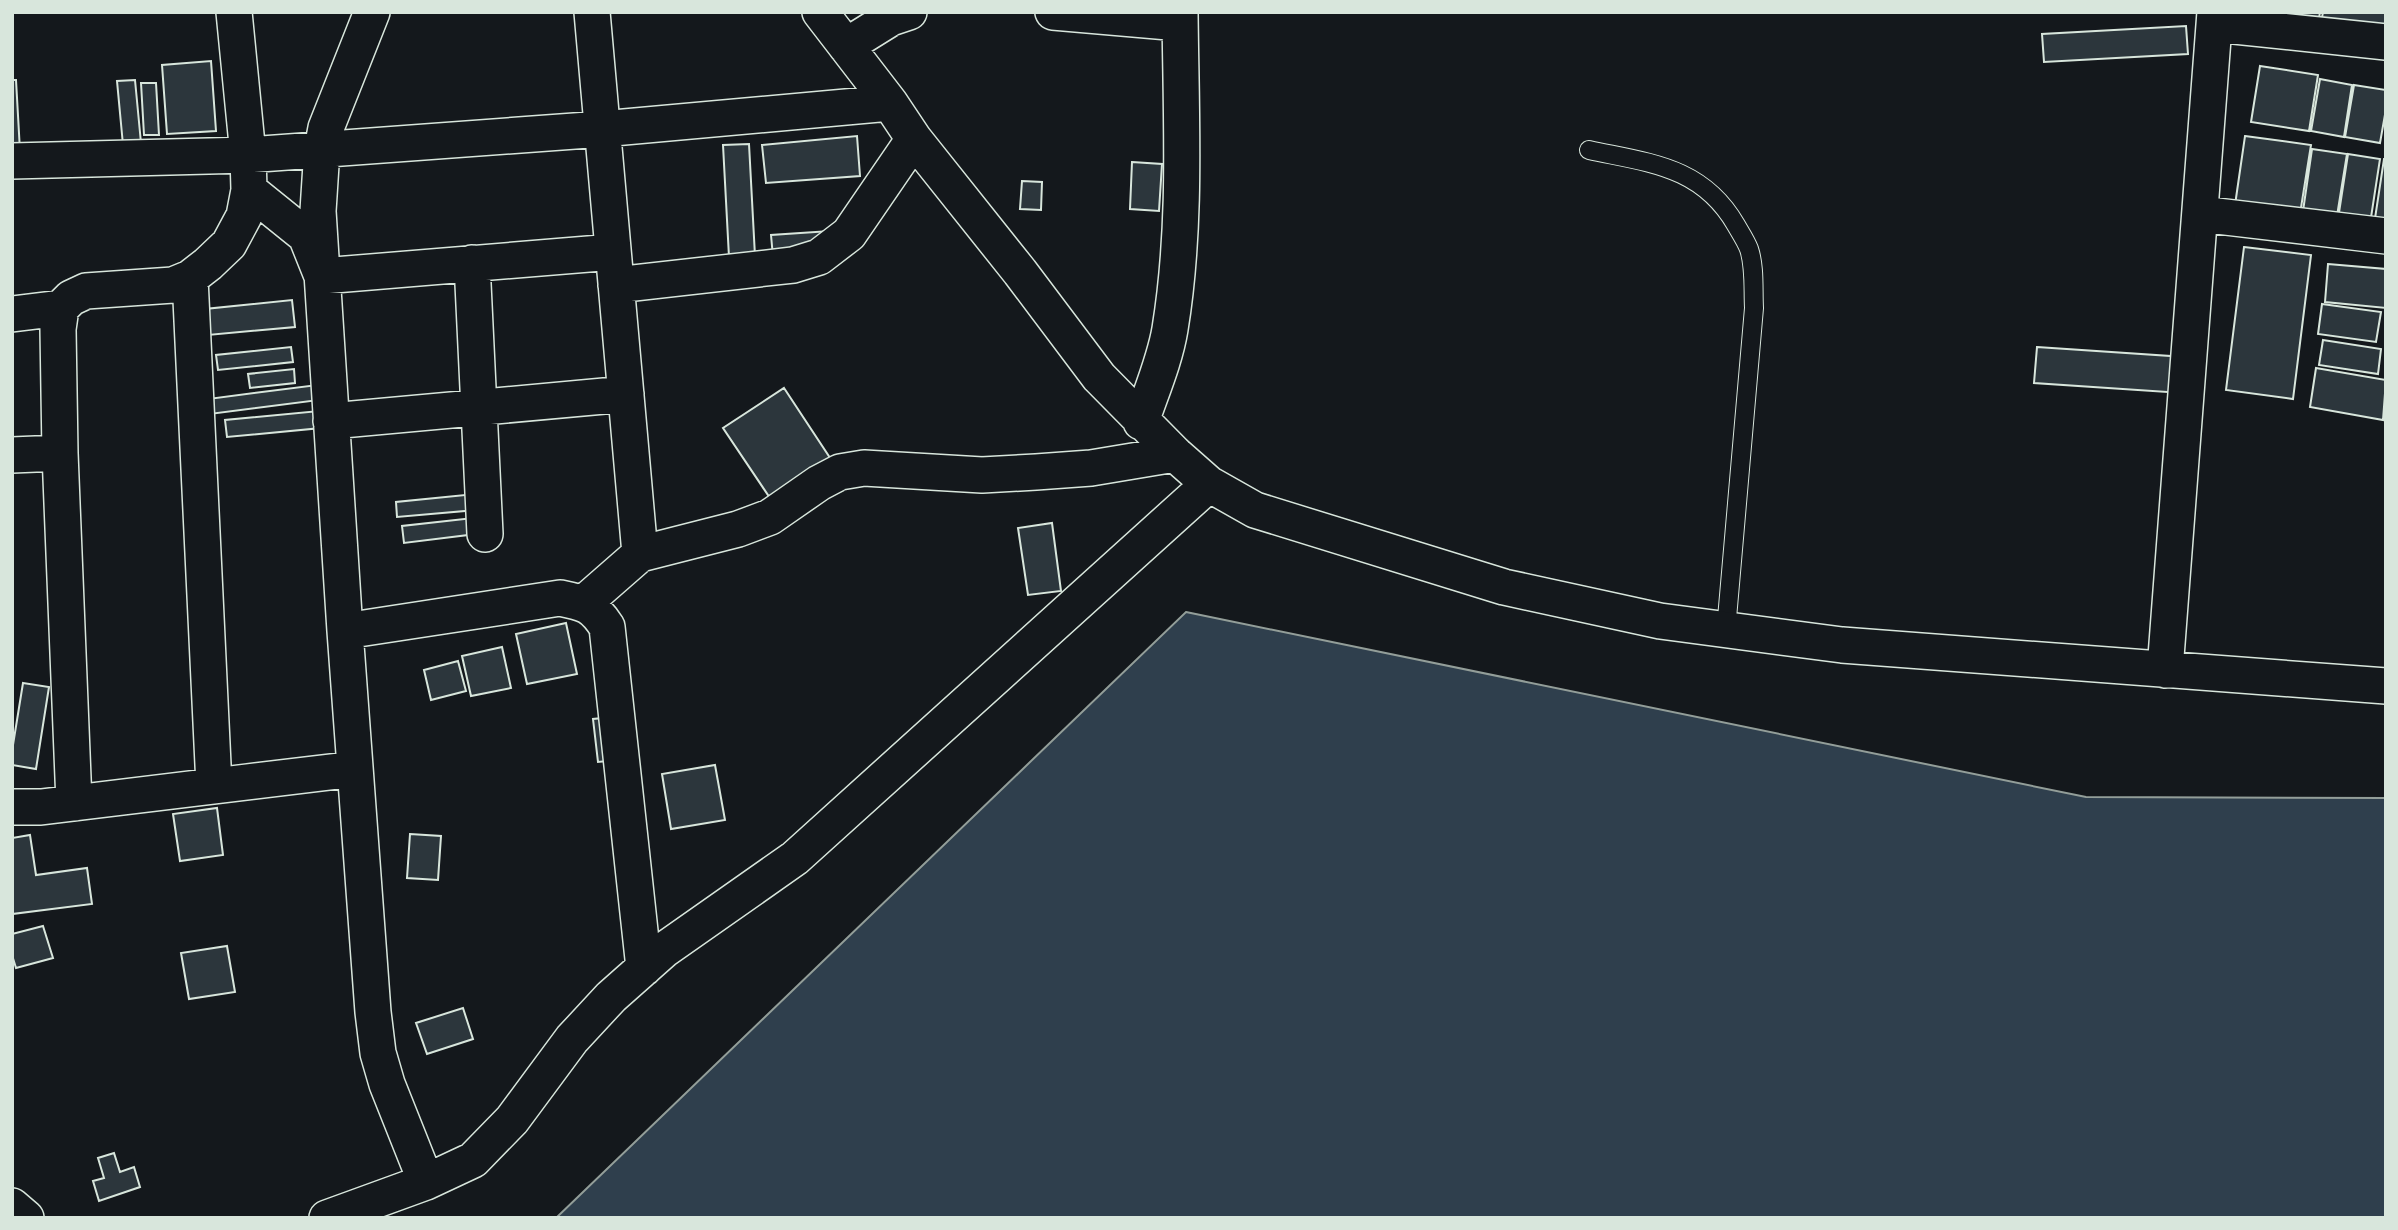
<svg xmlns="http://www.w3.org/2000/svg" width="2398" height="1230" viewBox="0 0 2398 1230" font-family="'Fira Sans Condensed',sans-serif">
<rect width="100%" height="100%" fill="#14181c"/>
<path fill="#2f3f4d" stroke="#939e99" stroke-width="2" d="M1186,612L2086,797L2386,798V1218H556Z"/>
<path fill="#2c363c" stroke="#d8e6dc" stroke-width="2" d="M2262,12H2320L2318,25Z
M2323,12H2386V34L2321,23Z
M2186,26L2188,54L2044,62L2042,34Z
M211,61L216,131L167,134L162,65Z
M2260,66L2318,75L2309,131L2251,122Z
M2320,79L2352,85L2344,137L2311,131Z
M12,80H16L20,151L12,152Z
M135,80L141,143L123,145L117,81Z
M141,83H156L159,135H144Z
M2354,85L2386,90V109L2380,143L2345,137Z
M857,136L860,176L766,183L762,145Z
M2245,136L2311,145L2300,214L2235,205Z
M749,144L755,256L729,257L723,145Z
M2312,149L2347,154L2337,216L2303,211Z
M2348,154L2380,159L2370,224L2338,219Z
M2384,159H2386V227L2374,225Z
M1132,162L1162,164L1159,211L1130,209Z
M1022,181L1042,182L1041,210L1020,209Z
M830,231L832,253L773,257L771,235Z
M2244,247L2311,255L2293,399L2226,390Z
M2328,264L2386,269V308L2325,302Z
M292,300L295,327L208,335L205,309Z
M2322,304L2381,312L2376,342L2318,334Z
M2323,340L2381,349L2378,374L2319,365Z
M291,347L293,362L218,370L216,355Z
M2037,347L2185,357L2182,393L2034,383Z
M2316,368L2386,380L2383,420L2310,407Z
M294,369L295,383L250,388L248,374Z
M317,385L319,400L210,414L208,399Z
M784,388L838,470L778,510L723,428Z
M319,411L321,428L227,437L225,420Z
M475,494L476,510L397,517L396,502Z
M491,516L492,532L404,543L402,526Z
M1052,523L1061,591L1028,595L1018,528Z
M566,623L577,674L527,684L516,634Z
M502,647L511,688L471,696L462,656Z
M458,661L466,691L431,700L424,670Z
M23,683L49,687L36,769L12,765V751Z
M633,715L637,758L598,762L593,719Z
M715,765L725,820L671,829L662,774Z
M217,808L223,855L180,861L173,814Z
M410,834L441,836L438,880L407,878Z
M30,835L36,875L87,868L92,904L12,914V838Z
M43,926L53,958L16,968L12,955V934Z
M227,946L235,992L189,999L181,953Z
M463,1008L473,1039L427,1054L416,1023Z
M114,1153L120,1172L134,1167L140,1187L99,1201L93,1181L104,1178L98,1158Z"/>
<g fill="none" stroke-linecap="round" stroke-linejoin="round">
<defs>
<path id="lane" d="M1589,150C1649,163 1702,166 1736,225C1740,232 1746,241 1749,249C1755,267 1753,289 1754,308L1726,630"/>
<path id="street" d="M372,12L326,128L322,149L318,211L345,631L373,1012L378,1053L387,1084L426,1182
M592,12L640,554
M820,12L890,103L914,139L1020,272L1099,377L1175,454L1209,484L1255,510L1504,587L1660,621L1842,645L2386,686
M1053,12L1180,23
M2215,24L2386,42
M846,46L891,18L909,12
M12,161L248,155L602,129L890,103
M249,190L306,236L322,276L613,252
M2200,214L2386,236
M472,263L485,534
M190,278L214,786
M616,285L793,265L819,257L849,234L914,139
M12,314L61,308
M331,421L626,394
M1141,422C1151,392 1165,360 1170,329C1187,225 1181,118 1180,12
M12,455L60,453
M584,603L640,554L738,529L770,517L819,483L840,472L864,468L982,475L1036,472L1091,468L1175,454
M345,631L560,598C585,603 593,605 607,627L644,968
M2165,670L2215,12
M74,803L60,453L58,329L61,308L71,298L86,291L173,285L190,278L208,264L229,244L244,216L249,190L248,155L234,12
M12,807H41L355,769
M12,1206L26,1218
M327,1218L426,1182L473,1160L512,1120L572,1039L611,997L664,950L795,858L1209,484"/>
</defs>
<use href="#lane" stroke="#d8e6dc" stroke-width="20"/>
<use href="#street" stroke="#d8e6dc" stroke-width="38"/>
<use href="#lane" stroke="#14181c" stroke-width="18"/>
<use href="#street" stroke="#14181c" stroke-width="35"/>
</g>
<rect width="2398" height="1230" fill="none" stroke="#d8e6dc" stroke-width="28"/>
</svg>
